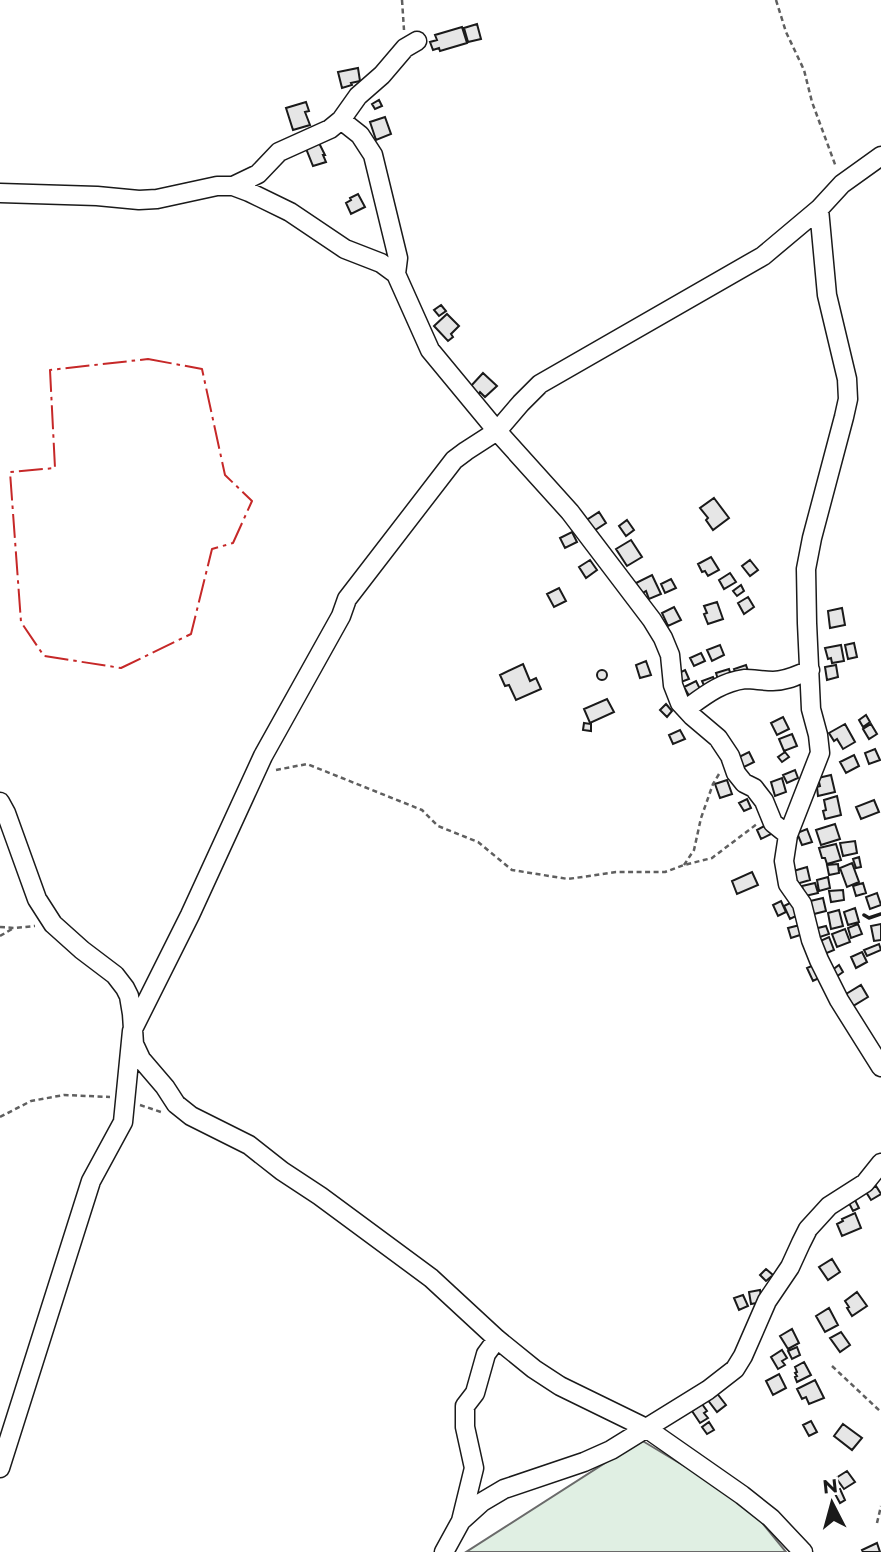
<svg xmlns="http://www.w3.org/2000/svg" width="881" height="1552" viewBox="0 0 881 1552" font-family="Montserrat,sans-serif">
<rect width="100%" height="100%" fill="#fff"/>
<path fill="#e0efe3" stroke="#6a6a6a" stroke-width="2" d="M641,1440L746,1503L786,1552H466Z"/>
<path fill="#e6e6e6" stroke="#1a1a1a" stroke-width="2" d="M477,24L481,39L468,42L464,28Z
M462,27L467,43L440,51L439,48L433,50L430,42L437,40L435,35Z
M358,68L360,81L351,83L352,85L342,88L338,72Z
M379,100L382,106L375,109L372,104Z
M306,102L309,111L305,112L310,125L293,130L286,108Z
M385,117L391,134L376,140L370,122Z
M318,141L325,155H323L326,162L313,166L305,146Z
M358,194L365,207L351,214L346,203L351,200L350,198Z
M441,305L446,311L439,316L434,310Z
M447,314L459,326L451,334L453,337L448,341L434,326Z
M483,373L497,386L485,397L480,392L478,395L470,387Z
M714,498L729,518L713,530L706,520L708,518L700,508Z
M599,512L606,523L592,532L585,521Z
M627,520L634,530L626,536L619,526Z
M572,532L577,542L565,548L560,538Z
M631,540L642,557L627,566L616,549Z
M711,557L719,570L708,576L705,571L702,572L698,564Z
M590,560L597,570L586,578L579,567Z
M750,560L758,570L750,576L742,566Z
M730,573L736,582L724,589L719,580Z
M652,575L661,594L649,599L646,591L641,594L636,583Z
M671,579L676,588L665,593L661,584Z
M741,585L744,591L737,596L733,591Z
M559,588L566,601L554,607L547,594Z
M748,597L754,607L744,614L738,603Z
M717,602L723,619L708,624L704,614L707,613L704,606Z
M674,607L681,620L668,626L662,613Z
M842,608L845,625L830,628L828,611Z
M854,643L857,657L848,659L845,645Z
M720,645L724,655L712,661L707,650Z
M841,645L844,661L832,663L831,658L828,659L825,648Z
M701,653L705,661L694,666L690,658Z
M646,661L651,675L640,678L636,665Z
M523,664L530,681L536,678L541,689L516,700L509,685L505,686L500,675Z
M746,665L749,674L738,678L734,669Z
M836,665L838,677L827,680L825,667Z
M729,669L732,679L719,683L716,673Z
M685,670L689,679L681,682L677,674Z
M597 675a5 5 0 1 1 10 0a5 5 0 1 1-10 0Z
M713,677L717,685L706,690L702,681Z
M696,681L702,693L691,699L684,687Z
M607,699L614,712L590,723L584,709Z
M666,704L672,711L667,717L660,710Z
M866,715L870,722L863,727L859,720Z
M783,717L789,729L777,735L771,723Z
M584,723L591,724V731L583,730Z
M845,724L855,742L843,749L837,739L834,741L829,733Z
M871,724L877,734L869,739L863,729Z
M680,730L685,739L673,744L669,735Z
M792,734L797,746L784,751L779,739Z
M875,749L880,760L869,764L865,753Z
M749,752L754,762L742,768L737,758Z
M785,752L789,757L782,762L778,757Z
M854,755L859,766L846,773L840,762Z
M795,770L798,778L787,783L783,775Z
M831,775L835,792L818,796L817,787L820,786L818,778Z
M782,778L786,792L775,796L771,782Z
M727,780L732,794L720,798L715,784Z
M837,796L841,815L825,819L823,811L826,810L824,800Z
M747,799L751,808L744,811L739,803Z
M874,800L879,812L861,819L856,807Z
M768,824L773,833L761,839L757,830Z
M835,824L840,839L821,845L816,830Z
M807,829L812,842L802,845L797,833Z
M855,841L857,853L843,856L840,843Z
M836,844L841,860L827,864L825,858H822L819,848Z
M859,857L861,867L856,868L853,859Z
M852,863L859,882L847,887L840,868Z
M838,864L839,873L829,875L827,865Z
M807,867L810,880L793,885L790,872Z
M752,872L758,885L737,894L732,881Z
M828,877L830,888L819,891L817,880Z
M815,883L818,893L805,896L802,886Z
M863,883L866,893L856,896L853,886Z
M843,890L844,900L831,902L829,891Z
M877,893L881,905L870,909L866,897Z
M823,898L826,911L810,915L806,902Z
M781,901L786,912L778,916L773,905Z
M794,901L800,914L790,919L784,906Z
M855,908L859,922L848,925L844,912Z
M839,910L843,926L831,929L828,913Z
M858,924L862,934L851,938L848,928Z
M881,924V940L874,941L871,926Z
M800,925L803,934L791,938L788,928Z
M826,926L829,934L817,938L814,929Z
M845,929L850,942L837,947L832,934Z
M829,937L834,950L822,955L818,942Z
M879,944L881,950L867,956L864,950Z
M862,952L867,962L856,968L851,957Z
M814,965L821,977L813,981L807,968Z
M839,965L843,972L836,977L831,971Z
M861,985L868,997L853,1006L846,994Z
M876,1186L881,1194L871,1200L866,1192Z
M855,1200L859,1208L853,1211L849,1203Z
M855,1213L861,1228L842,1236L837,1224L843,1221L842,1219Z
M832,1259L840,1272L828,1280L819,1267Z
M766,1269L773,1275L766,1281L760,1275Z
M760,1290L762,1302L751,1304L749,1292Z
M857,1292L867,1306L852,1316L847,1308L849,1307L845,1301Z
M743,1295L748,1306L739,1310L734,1298Z
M829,1308L838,1325L825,1332L816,1316Z
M792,1329L799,1343L788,1349L780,1336Z
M841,1332L850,1345L840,1352L830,1338Z
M797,1347L800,1355L792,1359L788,1351Z
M782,1350L787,1358L782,1361L785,1365L778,1369L771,1357Z
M804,1362L811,1375L797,1382L795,1377L797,1376L795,1373L797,1372L795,1367Z
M779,1374L786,1388L773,1395L766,1381Z
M815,1380L824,1398L809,1404L806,1397L802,1399L797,1389Z
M716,1392L726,1405L717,1412L707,1399Z
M702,1404L707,1411L704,1413L708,1418L700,1423L692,1411Z
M811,1421L817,1432L809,1436L803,1425Z
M709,1422L714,1430L707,1434L702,1427Z
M843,1424L862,1438L852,1450L834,1436Z
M847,1471L855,1482L844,1489L836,1478Z
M840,1489L845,1500L840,1503L834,1492Z
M877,1543L880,1552H863L862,1550Z"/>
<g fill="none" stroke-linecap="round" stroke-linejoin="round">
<defs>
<path id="minor" d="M341,120L360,135L373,155L398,258L396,274
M233,186L258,174L279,152L330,129L341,120L358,96L382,75L405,48L417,41
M0,193L97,196L139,200L157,199L217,186H233L249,192L290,212L345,249L381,263L396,274L430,350L497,431L570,512L652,620L663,638L670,655L673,685L680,703L692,716L718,738L730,756L736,773L744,783L754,788L764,801L773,823L788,835
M819,209L827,295L847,379L848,399L844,417L812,538L806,569L807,623L811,709L818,735L820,753L788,835L784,861L788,884L802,904L811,940L819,960L839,1000L881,1067
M686,709C704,696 721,682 745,679C754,679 763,681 773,681C787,681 797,675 810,670
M0,802L6,813L37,899L53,924L82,950L115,975L125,988L129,996L132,1014L134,1044L141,1059L165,1087L176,1104L191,1116L249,1145L282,1171L320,1196L431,1278L497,1339L534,1369L560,1386L646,1428L742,1495L771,1518L803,1552
M0,1468L91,1181L123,1122L132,1031L190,915L263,756L341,616L347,599L454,460L466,451L497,431L521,403L540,384L763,256L819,209L842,184L881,156
M461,1521L482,1502L504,1489L584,1462L611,1450L708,1390L735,1369L743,1356L767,1301L790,1267L801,1243L808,1229L829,1206L865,1183L881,1163
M444,1552L461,1521L474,1468L465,1427V1406L475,1393L486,1354L497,1339"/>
</defs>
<use href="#minor" stroke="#1a1a1a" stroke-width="21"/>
<path stroke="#5f5f5f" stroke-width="2.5" stroke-dasharray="5 3.5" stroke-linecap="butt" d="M402,0L404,30
M776,0L786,32L804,70L812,102L836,167
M276,770L307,764L422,810L438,826L478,842L512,870L568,879L616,872H665L684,865L712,858L757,824
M684,865L694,850L701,818L713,784L719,774
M0,927L15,928L35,926
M0,936L12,929
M140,1105L161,1112
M0,1117L31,1101L64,1095L110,1097
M832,1366L881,1412
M877,1523L881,1506"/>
<use href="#minor" stroke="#fff" stroke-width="18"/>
<path stroke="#1a1a1a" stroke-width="3.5" d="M864,915L869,918L881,914"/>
<path stroke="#c62828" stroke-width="2" stroke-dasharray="24 5 3.5 5" stroke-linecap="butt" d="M148,359L202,369L225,475L252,501L233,543L212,549L191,634L121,668L44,656L21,622L10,472L55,468L50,370Z"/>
</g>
<g transform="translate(832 1503) rotate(354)" stroke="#ffffff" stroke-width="5" paint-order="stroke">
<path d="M0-5L12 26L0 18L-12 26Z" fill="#1a1a1a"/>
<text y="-10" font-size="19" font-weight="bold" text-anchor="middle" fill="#1a1a1a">N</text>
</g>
</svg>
